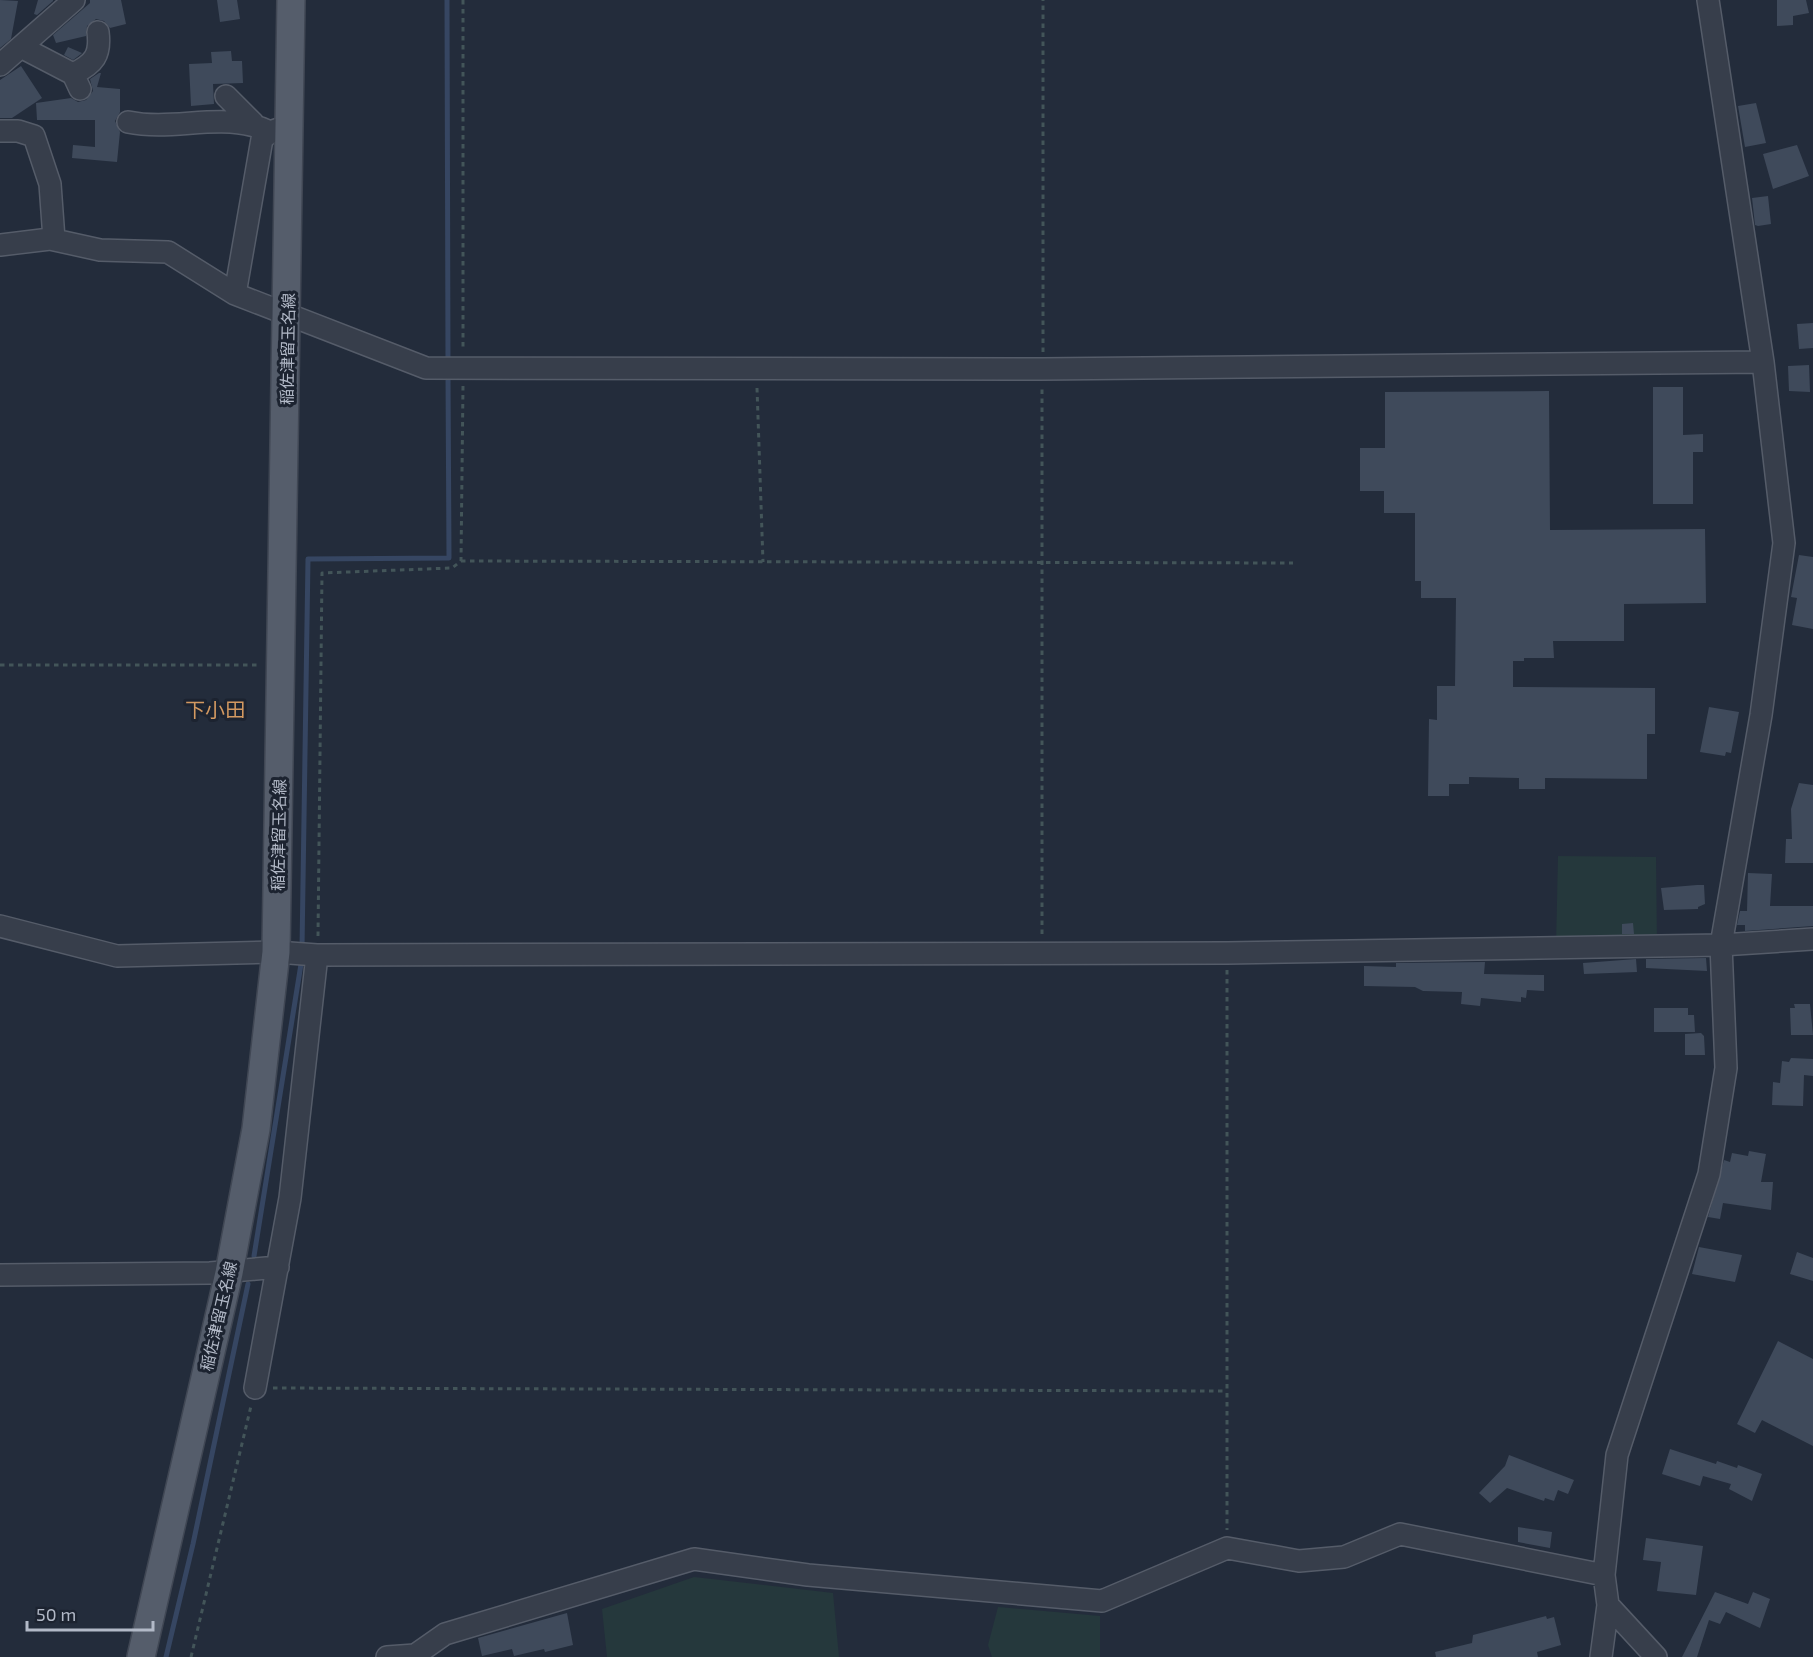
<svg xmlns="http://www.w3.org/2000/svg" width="1813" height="1657" viewBox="0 0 1813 1657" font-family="'Exo 2','Noto Sans JP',sans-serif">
<rect width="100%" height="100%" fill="#232c3b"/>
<path fill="#25383c" d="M1558,856L1656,857L1657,944L1556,946Z
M694,1577L833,1593L839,1657H607L602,1609Z
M998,1607L1100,1616V1657H992L988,1645Z"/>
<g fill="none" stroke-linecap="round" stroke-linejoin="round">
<path stroke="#364662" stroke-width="5" d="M447,0L448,364
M302,948L308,559L449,558L448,374
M254,1256L302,958
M166,1657L193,1544L248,1284"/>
</g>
<path fill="#3f4a5b" d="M0,0L18,1L11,39L0,48Z
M38,0H53V1L37,15L34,14Z
M90,0H121L126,24L110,28L104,21L96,19L87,26L86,36L56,43L53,35L90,3Z
M217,0H237L240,19L220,22Z
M1777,0H1806L1809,13L1793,16V25L1777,26Z
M68,47L82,53L81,54L73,60L64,55Z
M231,51L232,61H242L243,83L213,84L214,104L191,106L189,64L212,63L211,52Z
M21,66L42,98L12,118H0V80Z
M99,73H101L97,87L120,89V112L115,121L120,132L117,162L72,158L73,145L95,147V120H37L36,103L71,98L78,102L86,100L93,91L90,79Z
M1756,103L1766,143L1745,147L1738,106Z
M1797,145L1809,176L1773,189L1763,154Z
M1768,196L1771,224L1758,226L1755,225L1752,198Z
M1813,323V348L1799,349L1797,324Z
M1809,365L1810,392L1789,391L1788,366Z
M1653,387H1683V435L1703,434V452H1693V504H1653Z
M1549,391L1550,530L1705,529L1706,603L1624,604V641H1553L1554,658H1524V661H1513V687L1655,688V734H1647V779L1545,778V789H1519V778L1469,777V784H1449V796H1428L1429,719L1437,720V686H1455L1456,598H1421V581H1415V513H1384V491H1360V448H1385V392Z
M1799,555L1813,557V629L1792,625L1797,598L1791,597Z
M1709,707L1739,712L1731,753L1726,752L1725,756L1700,752Z
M1799,783L1813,785V863H1785L1786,839H1792L1791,809Z
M1748,873L1772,874L1770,906H1813V926L1745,931V925H1737L1740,911H1747Z
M1697,885H1704L1705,904L1698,907V909L1664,910L1661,888Z
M1633,923L1634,934H1622V924Z
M1706,958L1707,971L1646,968V959Z
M1636,959L1637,972L1584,974L1583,963Z
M1485,962L1484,974L1544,975V991L1527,990L1526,998L1521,997V1002L1481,998L1480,1006L1461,1004L1462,992L1423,991L1415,987L1364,986V966L1396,967V963Z
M1794,1004H1810L1813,1035H1791L1790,1008H1795Z
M1654,1008H1688V1015H1694L1695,1032H1654Z
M1701,1033L1704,1036L1705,1055H1685V1034Z
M1791,1058L1813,1059V1076L1804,1075L1803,1106L1772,1105L1773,1082L1780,1083L1782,1061L1789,1062Z
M1749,1151L1766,1154L1761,1182H1773L1771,1210L1723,1203L1720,1219L1708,1217L1724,1160L1730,1162L1732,1153L1748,1156Z
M1699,1247L1742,1255L1735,1282L1692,1274Z
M1797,1252L1813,1258V1281L1790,1274Z
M1778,1341L1813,1359V1446L1762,1420L1755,1433L1737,1424Z
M1670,1449L1716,1464L1717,1461L1737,1468L1738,1465L1762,1474L1752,1501L1729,1489L1731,1484L1703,1476L1700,1486L1662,1474Z
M1509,1455L1574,1480L1568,1494L1558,1490L1554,1501L1545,1498L1544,1501L1507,1488L1490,1503L1479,1493L1505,1466Z
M1518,1527L1552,1532L1550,1548L1518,1542Z
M1646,1538L1703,1546L1696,1595L1657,1591L1661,1562L1643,1560Z
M1715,1592L1748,1604L1753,1592L1770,1599L1760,1628L1726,1612L1720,1624L1709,1620L1697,1657H1682Z
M567,1613L573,1645L545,1652L544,1649L514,1656L512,1649L482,1656L478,1638Z
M1546,1616L1547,1619L1554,1617L1561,1645L1537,1652L1538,1657H1436L1435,1652L1472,1643L1473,1635Z"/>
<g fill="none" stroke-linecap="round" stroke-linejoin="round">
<defs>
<path id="minor" d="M21,47L73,74L80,89
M0,65L74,0
M73,74C94,64 101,55 98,32
M226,96L253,123
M128,122C176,132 226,110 270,132
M0,131H18L34,136L50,184L54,239
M0,245L50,239L100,250L168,252L235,294L426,368L1042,369L1763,362
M235,294L262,139L270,132L291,125
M0,926L117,956L276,952L317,955L1227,953L1721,945L1813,939
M0,1275L210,1273L278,1267
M255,1388L290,1198L317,955
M1608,1605L1656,1657
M387,1657L415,1655L445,1634L694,1559L808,1575L1102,1601L1227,1548L1299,1561L1344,1557L1400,1534L1604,1575
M1601,1657L1608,1605L1604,1575L1617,1455L1709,1174L1726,1068L1721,945L1761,715L1784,543L1763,362L1708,0"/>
<path id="major" d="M141,1657L229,1273L256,1129L276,952L291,0"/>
</defs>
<use href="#minor" stroke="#555c69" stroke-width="24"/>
<use href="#major" stroke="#404754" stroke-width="30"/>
<path stroke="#435559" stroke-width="3" stroke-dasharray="4.5 4.5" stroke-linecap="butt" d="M463,0V349
M1043,352V0
M757,388L763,562
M461,561L1293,563
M0,665H259
M1042,934V386
M318,936L322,573L452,568L461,561L463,386
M1227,970V1530
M273,1388L1225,1391
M191,1657L251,1406"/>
<use href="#minor" stroke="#373e4b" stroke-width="21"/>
<use href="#major" stroke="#555d6b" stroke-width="27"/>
</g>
<g text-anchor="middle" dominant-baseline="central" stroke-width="6" stroke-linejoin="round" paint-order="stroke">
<g font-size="16" fill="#b2b9c7" stroke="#1c2330">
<text transform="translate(287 349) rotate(-89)">稲佐津留玉名線</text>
<text transform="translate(278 835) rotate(-89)">稲佐津留玉名線</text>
<text transform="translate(218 1316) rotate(-77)">稲佐津留玉名線</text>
</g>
<g font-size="20" fill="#d39961" stroke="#1c2330">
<text x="215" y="709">下小田</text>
</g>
</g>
<path d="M27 1621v9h126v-9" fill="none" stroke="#b2b9c7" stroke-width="3"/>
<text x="36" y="1621" font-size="18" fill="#b2b9c7" stroke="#1c2330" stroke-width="4.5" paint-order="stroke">50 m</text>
</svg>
